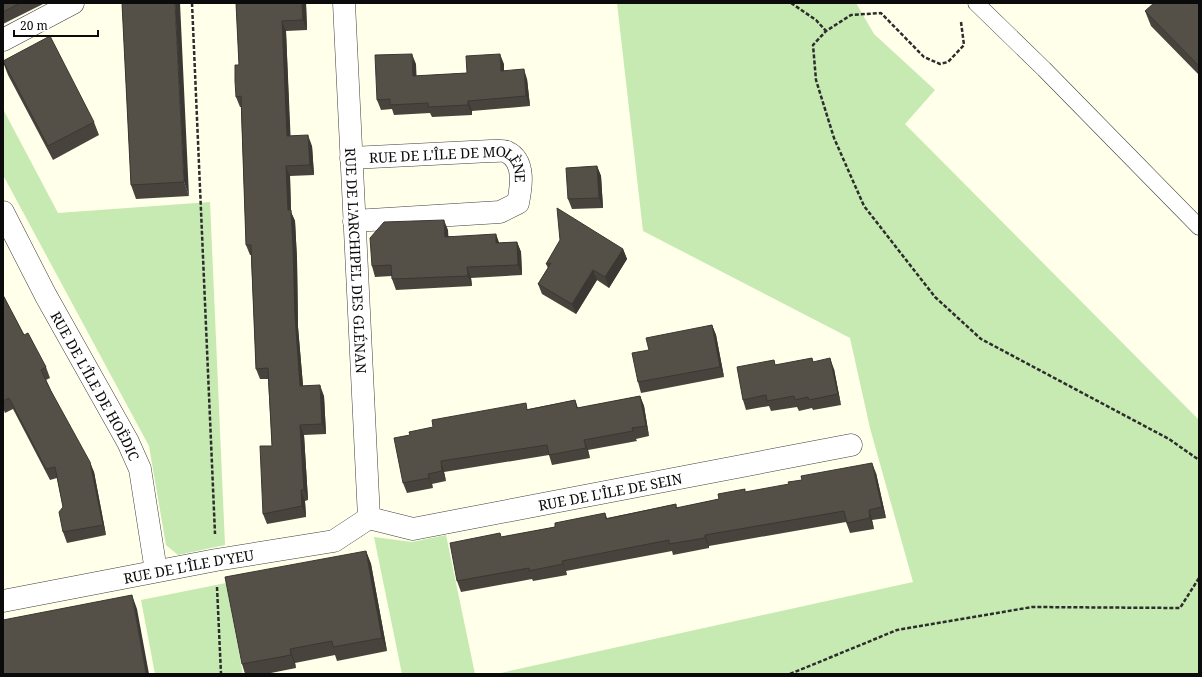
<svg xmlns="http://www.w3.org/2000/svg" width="1202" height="677" viewBox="0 0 1202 677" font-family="'Noto Serif',serif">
<rect width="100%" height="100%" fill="#ffffea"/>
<path fill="#c6eab2" d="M617,3H856L874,34L935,90L905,124L1199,420V674H496L913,582L870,428L850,338L643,231Z
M3,109L58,213L210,202L225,545L178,555L166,545L149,446L3,175Z
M446,535L475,674H402L374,537L412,542Z
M226,583L243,674H155L141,600Z"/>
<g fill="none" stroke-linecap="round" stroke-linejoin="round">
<defs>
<path id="service" d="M976,3L1044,69L1199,227"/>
<g id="minor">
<path id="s1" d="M344,3L369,518"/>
<path d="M3,40L73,3"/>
<path id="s2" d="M351,158L491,151C495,151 503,150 507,152C526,161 521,188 518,203L500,212L354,221"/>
<path id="s3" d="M3,212L46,296L128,442L140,469L156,571"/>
<path id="s4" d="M369,518L413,529L851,445"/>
<path id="s5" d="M3,601L216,560L334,541L369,518"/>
</g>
</defs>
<use href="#service" stroke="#3e3e3e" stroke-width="17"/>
<use href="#minor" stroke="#3e3e3e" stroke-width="23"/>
<path stroke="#2d2d2d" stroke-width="2.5" stroke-dasharray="4 2" stroke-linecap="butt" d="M192,3L215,534
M791,3L816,20L826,31
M961,22L964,45L948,62L940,64L924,57L881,13L851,15L826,31L813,45L816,80L834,138L864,206L935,297L981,339L1169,439L1199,460
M217,587L221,674
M790,674L897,630L1032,607L1180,608L1199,578"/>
<use href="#service" stroke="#fff" stroke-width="16"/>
<use href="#minor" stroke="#fff" stroke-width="22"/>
</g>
<path fill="#48443d" d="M3,3H45L3,24Z
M122,3L189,196L136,199L131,185Z
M236,3H306L307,30L286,31L290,136L312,146L314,175L290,176L291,212L295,221L297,259L298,327L303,386L324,396L326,434L304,435L308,500L305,501L306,517L267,524L263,514L272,446L268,379H260L256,369L251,255H250L246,245L241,107H240L236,97L239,65Z
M1199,3V75L1151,26L1145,11Z
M3,62L94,122L99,135L53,160L8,75Z
M416,64V76L467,73L504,64V71L527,79L530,106L472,111V115L432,117L430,113L394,115L392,109L381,110L377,100Z
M597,166L601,176L603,208L572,209L568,199Z
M448,230V236L499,243L517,242L521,252L522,275L471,278L472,286L396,290L392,279V276L375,277L372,266Z
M623,249L627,259L609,288L597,280L576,314L542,294L538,284L548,268L546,264Z
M3,295L24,335L46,367L50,378L46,380L51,391L94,472L106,535L67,543L63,532V507L57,478L50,480L13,409L5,413L3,408Z
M712,325L716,335L724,377L641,393L638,382L649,350Z
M774,360L775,365L813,362L834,369L841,405L813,410L812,408L799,411L797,407L771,411L769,406L746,410L743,400Z
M640,396L644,406L649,436L636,439L637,441L588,450L590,458L552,465L549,455L444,472L446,481L432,484L433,488L407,493L403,483L410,435L528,409L575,400L578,408Z
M876,473L886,518L872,520L874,529L850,533L846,522L709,546V548L673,555L672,551L566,571L567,575L533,581L532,579L461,592L457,581L501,537L555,527L605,513L607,518L676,504L677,508L719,499L746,492Z
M366,551L371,564L387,651L337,661L335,655L295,663L296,668L266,674H245L242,664Z"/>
<path fill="#3b3732" d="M175,3H180L189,196L184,182Z
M302,3H306L307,30L303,20Z
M282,21L286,31L291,146L287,136Z
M412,54L416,64L417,86L413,76Z
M500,54L504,64V81L501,71Z
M524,69L527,79L530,106L526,96Z
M468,101L472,111V115L468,105Z
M308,135L312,146L314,175L310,165Z
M286,166L290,176L291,212L295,221L297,259L298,327L304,397L300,386L295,316L288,210Z
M597,166L601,176L603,208L599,198Z
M444,220L448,230L449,247L445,237Z
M496,234L500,245L496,243Z
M517,242L521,252L522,275L518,265Z
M623,249L627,259L609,288L605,277Z
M467,267L471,278L472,286L468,276Z
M593,270L597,280L576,314L572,304Z
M712,325L716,335L724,377L720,367Z
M830,358L834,369L841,405L838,394Z
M320,385L324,396L326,434L322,424Z
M640,396L644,406L649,436L646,426Z
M300,425L304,435L308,500L304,490Z
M584,440L588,450L590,458L586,448Z
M441,461L444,472L446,481L442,471Z
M90,462L94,472L106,535L103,525Z
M872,463L876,473L886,518L882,507Z
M428,474L432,484L433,488L429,478Z
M301,490L305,501L306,517L302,506Z
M869,510L872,520L874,529L870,518Z
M705,535L709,546V548L705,538Z
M366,551L371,564L387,651L382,638Z
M562,561L566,571L567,575L563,564Z
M132,595L137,609L149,674H146Z
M290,649L295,663L296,668L291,655Z"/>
<path fill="#544f47" stroke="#3b3732" d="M3,3H20L3,12Z
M122,3H175L184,182L131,185Z
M236,3H302L303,20L282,21L287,136L308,135L310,165L286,166L288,210H291L293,248L295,316L300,386L320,385L322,424L300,425L304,490H301L302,506L263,514L260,446H272L268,368L256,369L251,245H246L241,96L236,97L235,81V65H239Z
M1154,3H1199V66L1145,11Z
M50,36L94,122L48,146L3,61Z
M412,54L413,76L467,73L466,56L500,54L501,71L524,69L526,96L468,101V105L428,107V103L390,105V99L377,100L375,55Z
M597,166L599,198L568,199L566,168Z
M557,208L623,249L605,277L593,270L572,304L538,284L551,263L546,264L560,240Z
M444,220L445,237L496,234V243L517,242L518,265L467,267L468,276L392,279L391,265L372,266L370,238L384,222Z
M3,295L24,335L28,333L46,367L41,370L51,391L90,462L103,525L63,532L59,512L63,507L55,467L46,469L9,398L3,401Z
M712,325L720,367L638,382L632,353L649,350L646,338Z
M812,358L813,362L830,358L838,394L809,400L808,397L795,400L794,396L767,401L766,395L743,400L737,367L774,360L775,365Z
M640,396L646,426L632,428L633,431L584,440L586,448L549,455L547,445L441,461L442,471L428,474L429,478L403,483L394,438L410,435L409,432L433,427L432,420L526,403L527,410L575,400L577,408Z
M872,463L882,507L869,510L870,518L847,523L844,511L705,535V538L669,544V540L562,561L563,564L529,571V568L457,581L450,543L500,533L501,537L555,527V523L605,513L606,519L676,504V508L719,499L718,494L745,489V492L789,484L788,482L802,480L801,476Z
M366,551L382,638L333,647L332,641L290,649L291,655L242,664L225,577Z
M132,595L146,674H3V620Z"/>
<g text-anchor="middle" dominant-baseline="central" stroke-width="4" stroke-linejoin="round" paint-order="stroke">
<g font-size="14" fill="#0b0b0b" stroke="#fff">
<text stroke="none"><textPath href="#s2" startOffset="105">RUE DE L'ÎLE DE MOLÈNE</textPath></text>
<text stroke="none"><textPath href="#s1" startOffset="258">RUE DE L'ARCHIPEL DES GLÉNAN</textPath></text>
<text stroke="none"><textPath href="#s3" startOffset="197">RUE DE L'ÎLE DE HOËDIC</textPath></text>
<text stroke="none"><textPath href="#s4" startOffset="246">RUE DE L'ÎLE DE SEIN</textPath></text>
<text stroke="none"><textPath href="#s5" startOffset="189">RUE DE L'ÎLE D'YEU</textPath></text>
</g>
</g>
<rect width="1202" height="677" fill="none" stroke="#0b0b0b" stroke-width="8"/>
<path d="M14 30v6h84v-6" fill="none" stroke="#0b0b0b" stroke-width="2"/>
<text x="20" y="30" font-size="12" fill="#0b0b0b" stroke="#ffffff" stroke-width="3" paint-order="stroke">20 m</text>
</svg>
